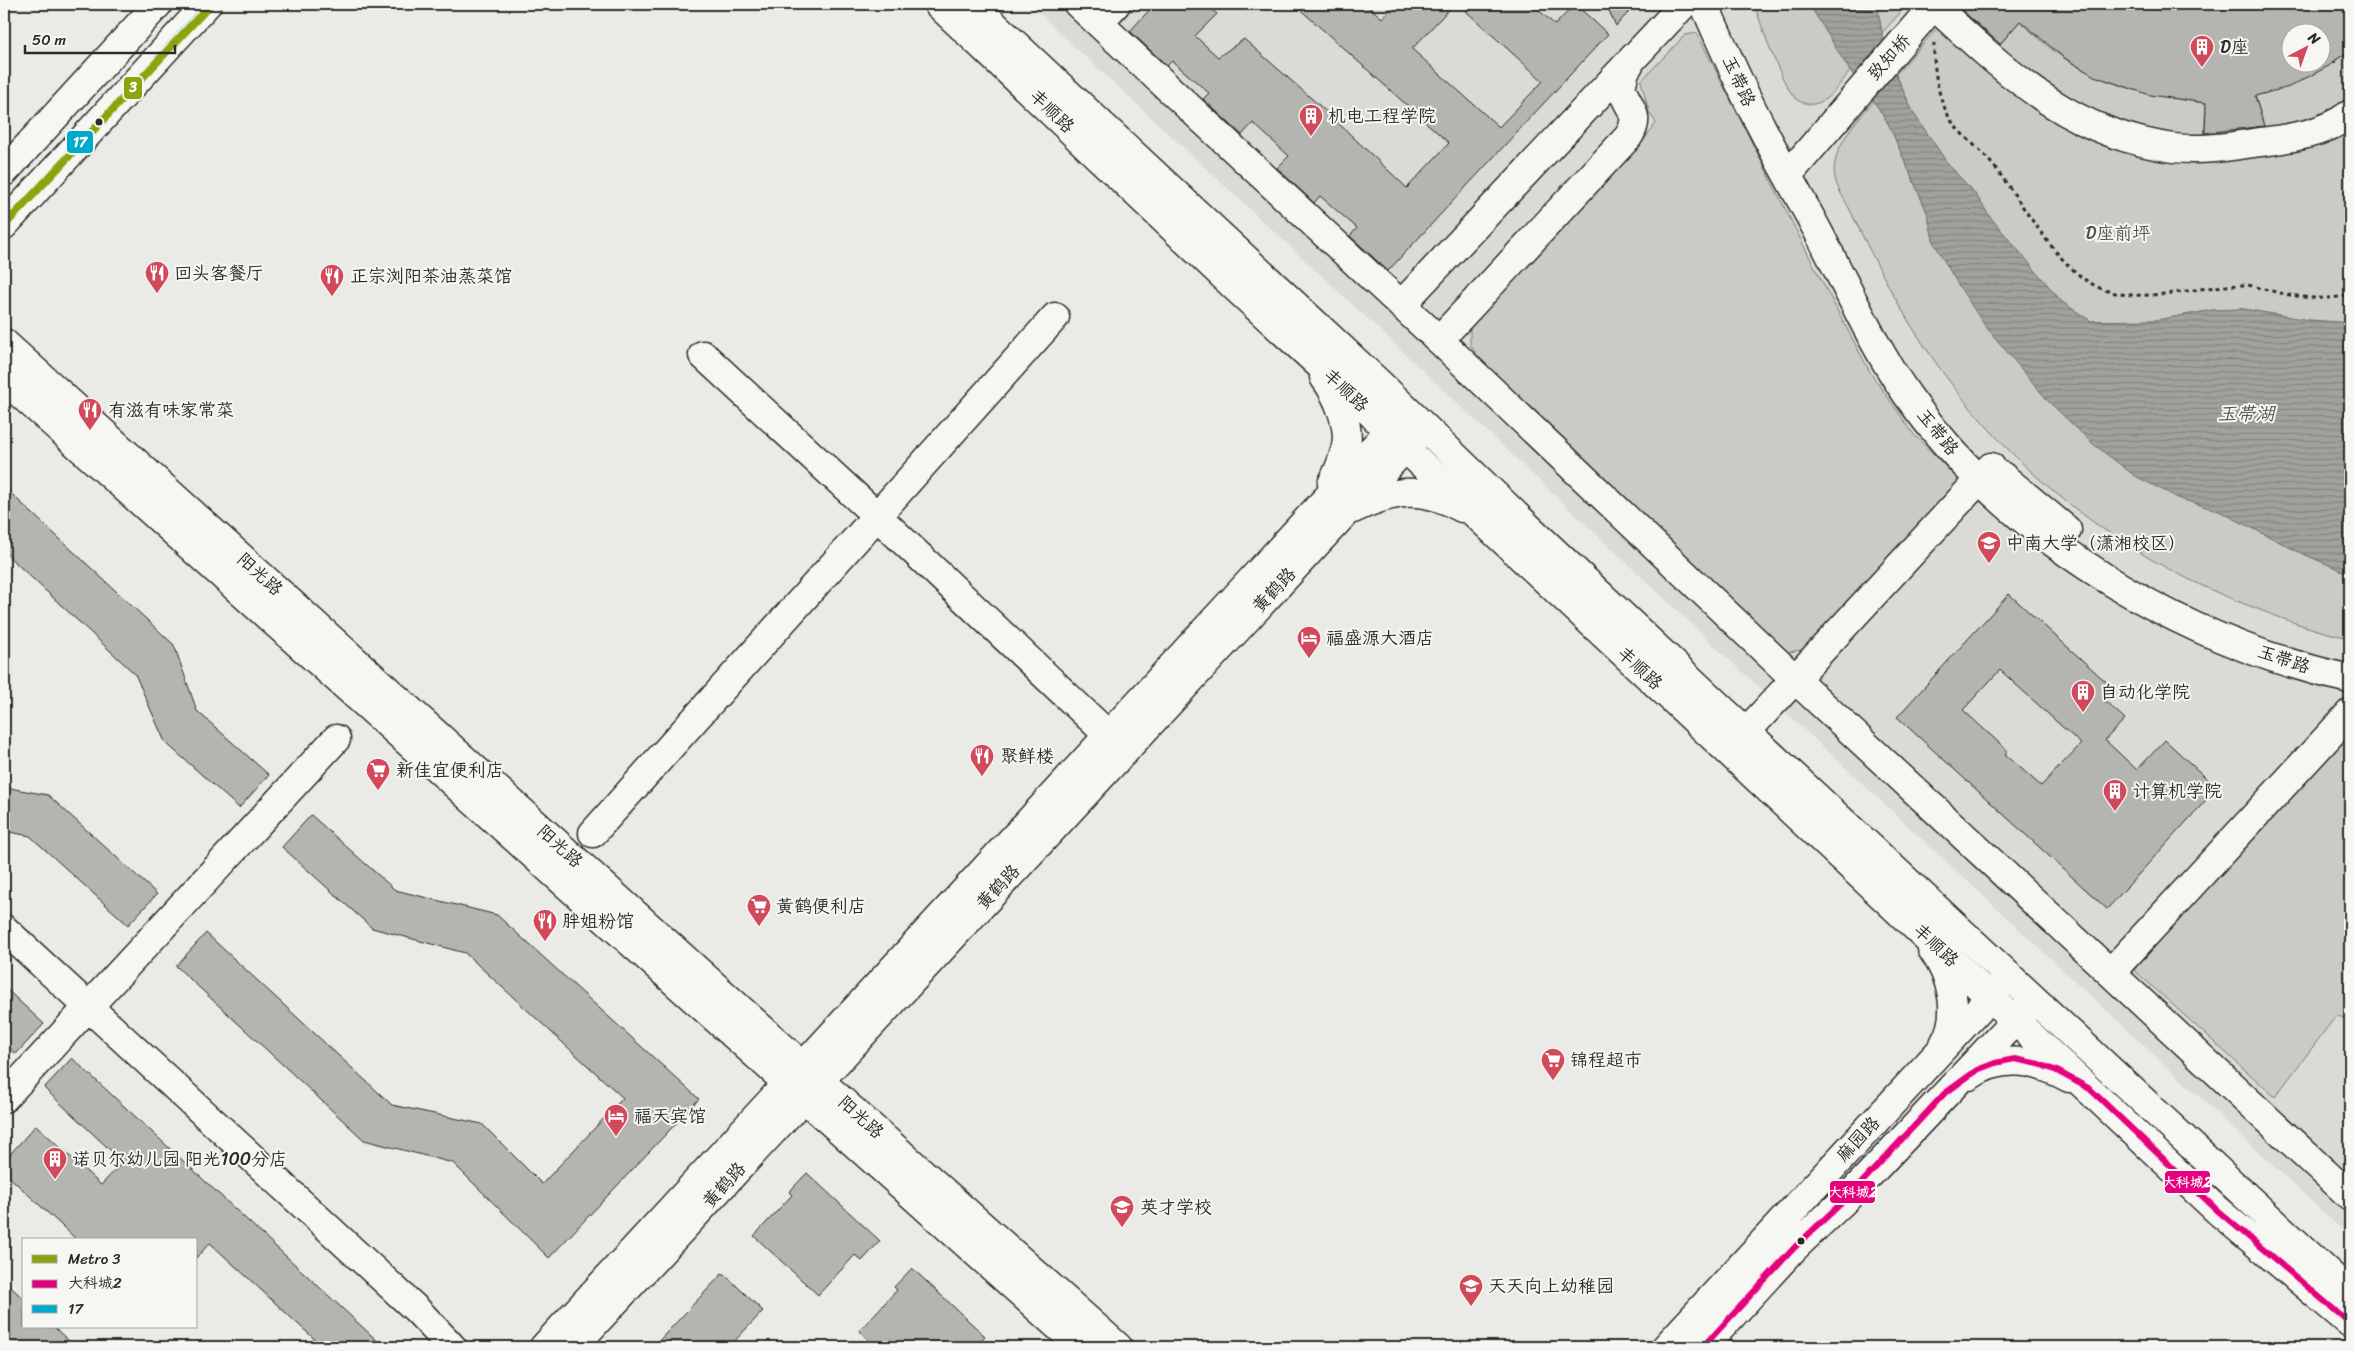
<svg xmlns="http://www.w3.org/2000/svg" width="2354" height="1351" viewBox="0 0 2354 1351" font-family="Sriracha,'LXGW WenKai TC',sans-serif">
<defs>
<pattern id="water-rules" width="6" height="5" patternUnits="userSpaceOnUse" patternTransform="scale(1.25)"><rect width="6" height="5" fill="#a1a19e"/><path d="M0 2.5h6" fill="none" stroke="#838381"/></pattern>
</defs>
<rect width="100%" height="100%" fill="#eaeae6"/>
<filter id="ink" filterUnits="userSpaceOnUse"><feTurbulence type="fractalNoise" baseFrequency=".02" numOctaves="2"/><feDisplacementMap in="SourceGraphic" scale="10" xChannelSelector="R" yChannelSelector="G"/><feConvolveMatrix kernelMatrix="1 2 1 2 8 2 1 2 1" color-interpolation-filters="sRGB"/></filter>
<g filter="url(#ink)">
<path fill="#dadad6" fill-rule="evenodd" d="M1029,4H2350V1237L1735,665L1368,319ZM2292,32H2322V62H2292Z"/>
<path fill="#cacac7" stroke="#7a7a79" d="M1754,4H1809L1813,7L1850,71C1841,82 1829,102 1814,104C1811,105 1802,103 1799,101C1783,92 1761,23 1754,4Z
M1877,4H1908L1882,33Z
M2020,21C2034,34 2048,48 2064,58C2107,87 2155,97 2206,103L2204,141L2177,140L2086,116L1995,50Z
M1942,26L2123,143L2350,122V323L2308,320L2243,309L2213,310L2157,320L2091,321L2062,302L1990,217L1976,195L1948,164L1914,114L1896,74L1937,28Z
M1697,33L1815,268L1870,372L1915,436L1959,479L1949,502L1814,648L1782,653L1488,370L1470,345V328L1642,143L1656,123L1649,112L1641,81L1685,35Z
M2350,50V104L2343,110L2266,133L2255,96C2293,86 2319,74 2350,50Z
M1874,101L1889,125L1927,212L1934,243L2020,366L2049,402L2178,498L2219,511L2301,553L2350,574V638C2313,631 2278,617 2242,603C2079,538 1957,423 1878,266C1868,247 1858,227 1849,208C1844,199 1837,188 1835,178C1829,151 1857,119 1874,101Z
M2350,735V1019L2336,1016L2275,1097L2134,970L2242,849Z"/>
<path fill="url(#water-rules)" stroke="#727270" d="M1809,4H1877L1882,33L1896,76L1914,114L1948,164L1976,195L1990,217L2062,302L2091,321L2157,320L2213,310L2243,309L2308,320L2350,323V574L2301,553L2219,511L2178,498L2135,476L2093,444L2049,402L1985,326L1957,283L1934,243L1927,212L1889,125L1874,101L1850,71Z"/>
<path fill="#b4b4b1" stroke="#2b2b2b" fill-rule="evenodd" d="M1155,4H1205L1217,14L1195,36L1218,57L1244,39L1319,105L1407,188L1449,143L1294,4H1366L1382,18L1395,4H1454L1412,49L1499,127L1543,81L1458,4H1532L1555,25L1575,4L1608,34L1388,271L1350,236L1357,228L1320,196L1314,203L1277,168L1289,156L1253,123L1242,135L1203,99L1209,93L1172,61L1167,66L1130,31Z
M1606,4H1636L1616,26Z
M1955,4H2350V50L2333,62H2336L2289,87L2255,96L2264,126L2205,133L2206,103L2150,95L2094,76L2063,57L2020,21L2000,44ZM2292,32H2322V62H2292Z
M4,487L174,645L197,711L269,775L239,808L165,742L135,674L4,552Z
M2009,594L2113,688L2103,699L2125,719L2105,740L2137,770L2165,740L2217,788L2107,909L1897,717ZM2000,670L2081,744L2041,786L2005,754L2008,751L1963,710Z
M4,787L48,795L157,894L128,925L30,836L4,831Z
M311,815L395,890L497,915L699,1099L549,1258L453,1163L364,1140L176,966L206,933L392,1105L482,1124L542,1184L623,1098L465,953L372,928L282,847Z
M4,987L44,1024L16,1054L4,1043Z
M72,1058L384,1347H323L210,1243L196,1258V1240H77L4,1172V1161L36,1125L101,1185L123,1162L44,1088Z
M807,1173L880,1241L862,1261L855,1255L818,1295L754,1236L792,1195L789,1192Z
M912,1268L985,1336L975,1347H876L859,1331L897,1290L894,1287Z
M723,1273L763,1311L729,1347H653Z
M4,1281L24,1299V1327H54L75,1347H14L4,1338Z"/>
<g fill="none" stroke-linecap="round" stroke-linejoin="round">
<defs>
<path id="minor" d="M1078,4L1439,340L1795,679L2350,1196
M1704,4C1722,44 1739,85 1760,124C1777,158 1796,190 1814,224C1845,281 1870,342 1908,396C2010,539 2180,641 2350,679
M1932,4C2007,72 2068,134 2174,148C2200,151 2228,147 2253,143C2286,139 2323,135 2350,114
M1099,22L1116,4
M1788,175L1934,5
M1401,305L1684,4
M1439,340L1628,137C1643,115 1627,107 1621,87L1625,71L1630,63
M4,343L803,1066L1118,1347
M703,355L877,516L1125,751
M4,379L1081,1347
M2002,476L2067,530
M1746,732L1991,467
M593,833L1055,317
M4,929L417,1310L452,1347
M2111,972L2350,713
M4,1098L336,739"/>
<path id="major" d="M938,4L1237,289L1361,403L1405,448L2218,1211L2350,1323
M972,4L1382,386L1524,523L1726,713L2350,1293
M4,172L158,4
M4,225L207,4
M1324,377C1338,396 1352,428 1345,451C1342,463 1337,474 1332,484
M1353,509C1393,490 1422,485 1462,508
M1932,949C1951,976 1962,1013 1944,1044
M1969,1076C2002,1053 2036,1060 2069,1078
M544,1347L1400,419
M573,1347L1418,434
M1666,1347L2004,982
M1703,1347L1794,1248L1852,1193L2028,1007"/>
</defs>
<use href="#minor" stroke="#2b2b2b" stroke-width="31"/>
<use href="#major" stroke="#2b2b2b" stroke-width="31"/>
<path stroke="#2b2b2b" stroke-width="3" stroke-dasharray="4 4" stroke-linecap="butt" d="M1934,43C1933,65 1937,93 1947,113C1955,131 1974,143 1987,158C2019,194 2055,269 2100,288C2140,306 2200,285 2243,285C2253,285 2262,289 2272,291C2295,297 2328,302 2350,294"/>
<use href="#minor" stroke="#f6f6f2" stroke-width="28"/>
<use href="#major" stroke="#f6f6f2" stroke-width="28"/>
<defs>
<path id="bus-1" d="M1703,1347L1794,1248L1852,1193L1944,1094L1977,1070L1995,1063L2015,1059L2039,1064L2057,1071L2090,1089L2218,1211L2350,1323"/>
<path id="bus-2" d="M4,225L207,4"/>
</defs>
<use href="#bus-1" stroke="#f6f6f2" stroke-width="10"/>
<use href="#bus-2" stroke="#f6f6f2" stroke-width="10"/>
<use href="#bus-1" stroke="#e5007d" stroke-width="6"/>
<use href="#bus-2" stroke="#00a9ce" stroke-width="6"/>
<defs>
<path id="metro-1" d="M4,226L211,4"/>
</defs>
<use href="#metro-1" stroke="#f6f6f2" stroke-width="11"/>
<use href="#metro-1" stroke="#8ba40d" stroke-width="8"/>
</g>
</g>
<defs>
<symbol id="building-pin" viewBox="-11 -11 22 30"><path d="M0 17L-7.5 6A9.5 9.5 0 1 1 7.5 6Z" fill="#d1495b" stroke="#f6f6f2"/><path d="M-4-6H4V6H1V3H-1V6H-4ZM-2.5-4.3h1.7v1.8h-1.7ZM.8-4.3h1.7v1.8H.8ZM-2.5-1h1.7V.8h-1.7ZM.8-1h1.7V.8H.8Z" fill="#fff"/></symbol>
<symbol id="restaurant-pin" viewBox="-11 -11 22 30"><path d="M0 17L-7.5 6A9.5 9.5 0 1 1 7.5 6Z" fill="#d1495b" stroke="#f6f6f2"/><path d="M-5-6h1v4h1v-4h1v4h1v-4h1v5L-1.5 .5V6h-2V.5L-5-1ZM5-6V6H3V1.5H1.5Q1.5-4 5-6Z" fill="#fff"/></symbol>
<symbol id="university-pin" viewBox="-11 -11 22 30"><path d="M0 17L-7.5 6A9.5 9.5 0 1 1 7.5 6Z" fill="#d1495b" stroke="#f6f6f2"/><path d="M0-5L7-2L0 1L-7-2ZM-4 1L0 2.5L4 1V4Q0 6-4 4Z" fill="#fff"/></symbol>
<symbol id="hotel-pin" viewBox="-11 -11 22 30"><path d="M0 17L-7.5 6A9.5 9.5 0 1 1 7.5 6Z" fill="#d1495b" stroke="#f6f6f2"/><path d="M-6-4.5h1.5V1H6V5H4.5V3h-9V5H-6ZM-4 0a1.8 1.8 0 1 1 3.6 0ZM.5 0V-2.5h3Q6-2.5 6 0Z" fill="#fff"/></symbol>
<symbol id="supermarket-pin" viewBox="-11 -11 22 30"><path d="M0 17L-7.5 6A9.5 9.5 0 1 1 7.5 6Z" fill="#d1495b" stroke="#f6f6f2"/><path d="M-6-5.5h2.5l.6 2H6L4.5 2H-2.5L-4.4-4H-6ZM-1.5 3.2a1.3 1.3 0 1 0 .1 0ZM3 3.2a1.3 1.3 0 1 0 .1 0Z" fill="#fff"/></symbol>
<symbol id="school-pin" viewBox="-11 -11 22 30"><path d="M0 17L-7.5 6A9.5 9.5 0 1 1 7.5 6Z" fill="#d1495b" stroke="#f6f6f2"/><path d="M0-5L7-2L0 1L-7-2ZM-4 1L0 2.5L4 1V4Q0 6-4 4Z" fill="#fff"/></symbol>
</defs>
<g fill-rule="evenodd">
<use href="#building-pin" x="2188" y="33" width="28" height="38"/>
<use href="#building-pin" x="1297" y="102" width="28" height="38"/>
<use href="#restaurant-pin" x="143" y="259" width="28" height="38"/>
<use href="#restaurant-pin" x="318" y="262" width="28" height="38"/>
<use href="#restaurant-pin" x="76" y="396" width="28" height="38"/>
<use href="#university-pin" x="1975" y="529" width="28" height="38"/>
<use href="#hotel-pin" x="1295" y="624" width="28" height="38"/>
<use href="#building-pin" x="2069" y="678" width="28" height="38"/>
<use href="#restaurant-pin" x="968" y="742" width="28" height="38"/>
<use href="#supermarket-pin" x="364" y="756" width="28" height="38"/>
<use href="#building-pin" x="2101" y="777" width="28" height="38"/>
<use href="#supermarket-pin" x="745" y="892" width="28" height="38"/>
<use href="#restaurant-pin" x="531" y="907" width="28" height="38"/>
<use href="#supermarket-pin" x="1539" y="1046" width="28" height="38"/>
<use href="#hotel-pin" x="602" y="1102" width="28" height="38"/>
<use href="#building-pin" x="41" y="1145" width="28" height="38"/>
<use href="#school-pin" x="1108" y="1193" width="28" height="38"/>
<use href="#school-pin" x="1457" y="1272" width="28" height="38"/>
</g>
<g fill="#2b2b2b" stroke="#f6f6f2" stroke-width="2">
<circle cx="99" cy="122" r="4.5"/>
<circle cx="1801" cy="1241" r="4.5"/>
</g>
<g text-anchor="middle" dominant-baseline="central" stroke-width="4" stroke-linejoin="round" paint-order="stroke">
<g font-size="18" fill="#2b2b2b" stroke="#f6f6f2" text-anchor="start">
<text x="2220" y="47">D座</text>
<text x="1328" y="116">机电工程学院</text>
<text x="174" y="273">回头客餐厅</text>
<text x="350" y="276">正宗浏阳茶油蒸菜馆</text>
<text x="108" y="410">有滋有味家常菜</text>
<text x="2006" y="543">中南大学（潇湘校区）</text>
<text x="1326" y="638">福盛源大酒店</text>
<text x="2100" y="692">自动化学院</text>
<text x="1000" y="756">聚鲜楼</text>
<text x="396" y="770">新佳宜便利店</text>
<text x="2132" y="791">计算机学院</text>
<text x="776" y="906">黄鹤便利店</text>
<text x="562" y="921">胖姐粉馆</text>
<text x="1570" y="1060">锦程超市</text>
<text x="634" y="1116">福天宾馆</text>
<text x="72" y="1159">诺贝尔幼儿园 阳光100分店</text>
<text x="1140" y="1207">英才学校</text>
<text x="1488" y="1286">天天向上幼稚园</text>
</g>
<g font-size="18" fill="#2b2b2b" stroke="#f6f6f2">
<text transform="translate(1889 57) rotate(-49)">致知桥</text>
<text transform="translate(1739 81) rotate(65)">玉带路</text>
<text transform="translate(1052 111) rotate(44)">丰顺路</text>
<text transform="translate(1346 390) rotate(43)">丰顺路</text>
<text transform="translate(1938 432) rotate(51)">玉带路</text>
<text transform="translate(260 574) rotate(42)">阳光路</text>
<text transform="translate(1274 590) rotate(-47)">黄鹤路</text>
<text transform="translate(2284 659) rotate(19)">玉带路</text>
<text transform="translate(1640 668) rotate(43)">丰顺路</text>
<text transform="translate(560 846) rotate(42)">阳光路</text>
<text transform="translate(998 887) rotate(-47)">黄鹤路</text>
<text transform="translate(1936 945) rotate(43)">丰顺路</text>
<text transform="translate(861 1117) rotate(42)">阳光路</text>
<text transform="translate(1858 1139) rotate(-47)">麻园路</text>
<text transform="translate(724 1185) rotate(-48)">黄鹤路</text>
</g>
<g font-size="18" fill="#535352" stroke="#f6f6f2">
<text x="2118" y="233">D座前坪</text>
</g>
<g font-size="19" font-style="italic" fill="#545453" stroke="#f6f6f2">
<text x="2246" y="413">玉带湖</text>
</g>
</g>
<g stroke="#f6f6f2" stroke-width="2">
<rect x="123" y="76" width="20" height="24" rx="5" fill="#8ba40d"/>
<rect x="66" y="130" width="28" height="24" rx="5" fill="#00a9ce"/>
<rect x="2164" y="1170" width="47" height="24" rx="5" fill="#e5007d"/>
<rect x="1829" y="1180" width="47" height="24" rx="5" fill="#e5007d"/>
</g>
<g font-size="14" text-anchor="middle" font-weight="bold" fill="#fff">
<text x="133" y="92">3</text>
<text x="80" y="147">17</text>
<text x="2187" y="1187">大科城2</text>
<text x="1853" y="1197">大科城2</text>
</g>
<rect width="2354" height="1351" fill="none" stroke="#f6f6f2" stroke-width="20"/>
<rect x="10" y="10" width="2334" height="1331" fill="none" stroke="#2b2b2b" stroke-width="2" filter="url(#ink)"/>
<rect x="22" y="1238" width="175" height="90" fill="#f6f6f2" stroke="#a5a5a2"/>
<rect x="32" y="1255" width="25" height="8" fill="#8ba40d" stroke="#a5a5a2"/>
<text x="68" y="1264" font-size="15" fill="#2b2b2b">Metro 3</text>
<rect x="32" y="1280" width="25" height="8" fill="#e5007d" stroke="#a5a5a2"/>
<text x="68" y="1288" font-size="15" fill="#2b2b2b">大科城2</text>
<rect x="32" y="1305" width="25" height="8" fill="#00a9ce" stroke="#a5a5a2"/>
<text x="68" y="1314" font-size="15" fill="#2b2b2b">17</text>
<g transform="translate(2306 48) rotate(41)"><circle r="24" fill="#f6f6f2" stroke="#a5a5a2"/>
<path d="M0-4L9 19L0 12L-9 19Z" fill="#d1495b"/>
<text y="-8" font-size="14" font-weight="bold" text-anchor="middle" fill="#2b2b2b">N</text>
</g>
<path d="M25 45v8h150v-8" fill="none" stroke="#2b2b2b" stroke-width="2.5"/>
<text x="32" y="45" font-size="15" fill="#2b2b2b" stroke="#f6f6f2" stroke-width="4" paint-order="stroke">50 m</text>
</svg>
